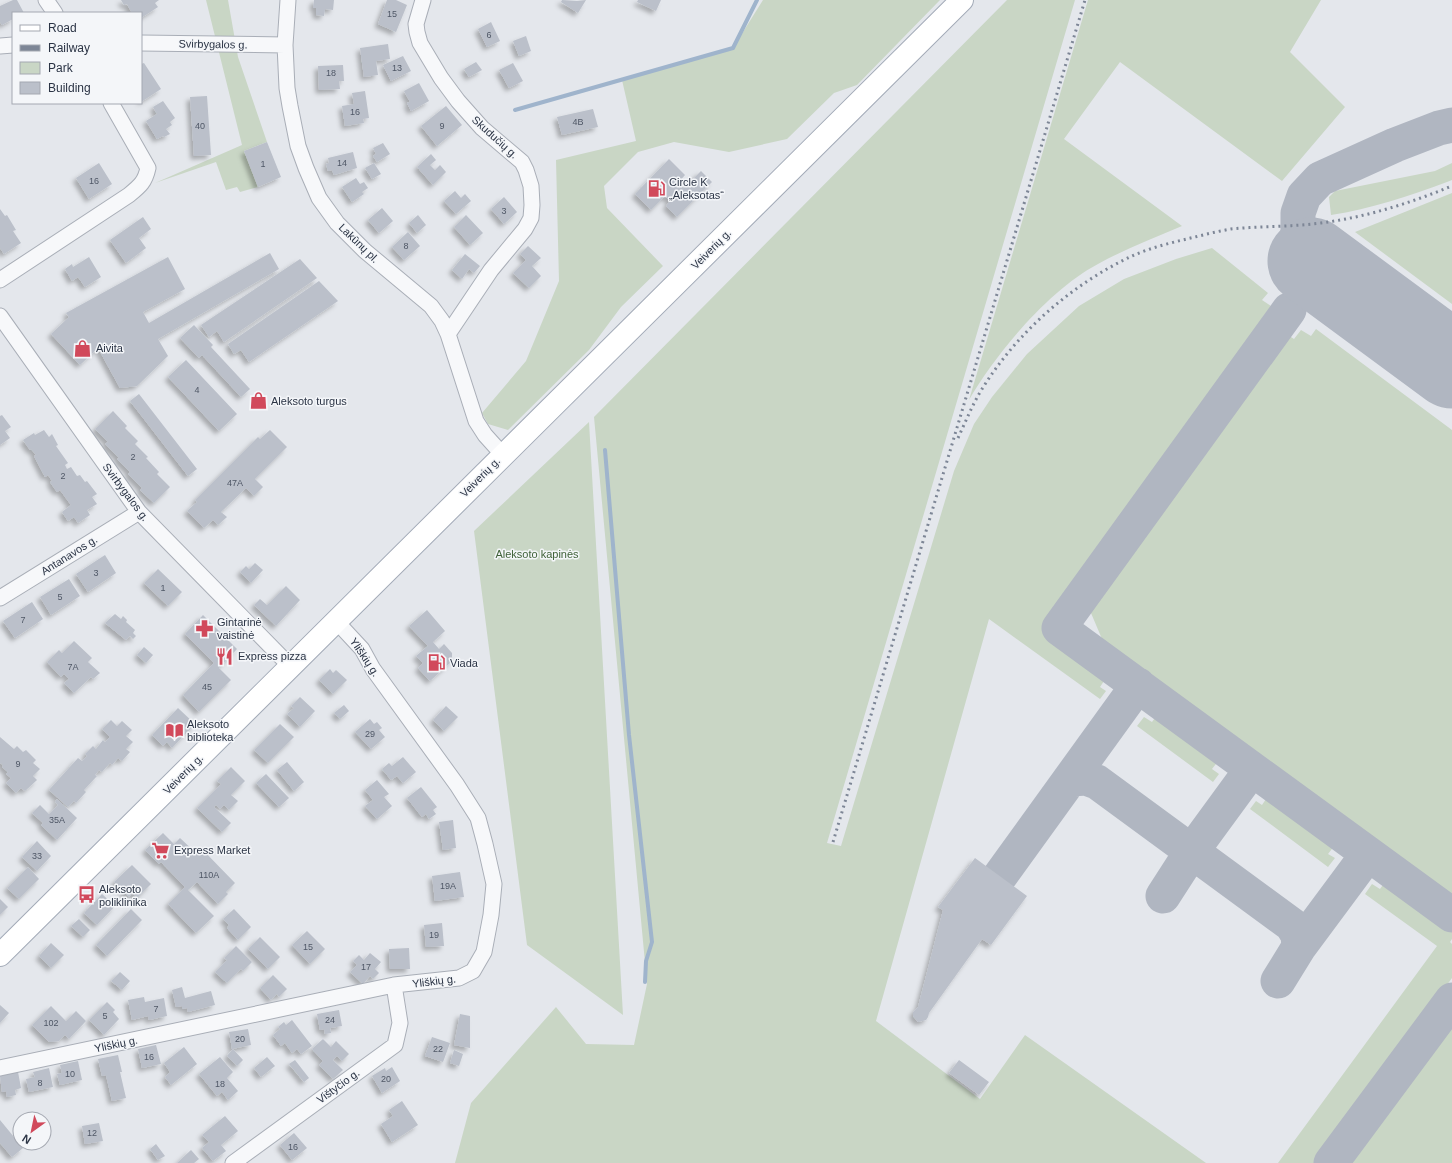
<svg xmlns="http://www.w3.org/2000/svg" width="1452" height="1163" viewBox="0 0 1452 1163" font-family="Arial,sans-serif">
<defs>
<filter id="shadow"><feDropShadow dx="-3.5" dy="3.5" stdDeviation="2" flood-color="#0004"/></filter>
</defs>
<rect width="100%" height="100%" fill="#e4e7ec"/>
<path fill="#c9d6c5" d="M206,0H228L238,57L267,142L244,151L258,187L240,192L237,187L226,190L216,162L155,183L242,145Z
M763,0H940L857,85L834,93L787,139L729,152L674,142L638,152L604,186L607,208L663,266L621,307L589,350L508,430L488,424L482,413L526,361L559,281L556,160L636,141L622,80L733,48Z
M1007,0H1075L827,843L841,846L954,471L974,424L992,397L1027,354L1079,306L1124,279L1176,259L1212,248L1268,293L1262,300L1271,306L1263,317L1270,322L1042,631L1106,678L1100,687L1106,691L1100,699L989,619L876,1021L980,1099L1025,1035L1206,1163H455L471,1103L556,1007L586,1044L634,1045L647,984L594,417Z
M1088,0H1321L1290,52L1345,107L1282,181L1120,62L1064,139L1182,226C1154,238 1125,249 1098,264C1049,290 997,352 969,400Z
M1452,163V180L1447,182C1409,196 1371,209 1331,215L1329,197L1335,191L1435,171Z
M1452,193V304L1355,232Z
M1316,329L1452,430V901L1105,646L1088,606L1288,335L1294,339L1301,330L1311,336Z
M589,422L623,1015L527,945L474,531Z
M1157,715L1219,760L1212,769L1219,774L1213,782L1137,726L1144,717L1152,722Z
M1268,796L1335,845L1328,854L1335,858L1328,867L1250,809L1256,801L1262,805Z
M1385,882L1452,931V939L1450,942L1452,944V978L1316,1163H1278L1437,946L1365,894L1372,884L1380,889Z
M1452,1022V1163H1343L1348,1157L1351,1159Z"/>
<g fill="none" stroke-linecap="round" stroke-linejoin="round">
<path stroke="#9fb4cc" stroke-width="4" d="M515,110L733,48L757,0
M605,450L629,735L652,942L646,961L645,982"/>
<path stroke="#b0b6c1" stroke-width="35" d="M1311,261L1303,249L1298,231V213L1304,196L1320,179L1395,145L1439,128L1452,125
M1289,310L1059,628L1452,915
M1071,779L1086,778L1097,782L1292,925L1298,935L1299,947
M1000,876L1138,685
M1163,896L1192,851L1252,769
M1278,981L1299,947L1368,854
M1331,1163L1452,1000"/>
<path stroke="#b0b6c1" stroke-width="87" d="M1311,261L1452,365"/>
</g>
<path fill="#bbc0ca" filter="url(#shadow)" d="M13,0H17L24,13H13V19L2,25L0,22V6Z
M121,0H159L155,3L158,7L141,18V13H132L127,4L124,5Z
M314,0H334L333,10L325,9L324,16L316,15V8H313Z
M387,0H396L407,5L396,32L378,24Z
M562,0L577,1L586,0L578,13L561,2Z
M638,0H661L656,11L637,2Z
M491,22L500,41L487,47L478,29Z
M526,36L531,51L519,56L513,41Z
M388,44L390,59L376,61L378,75L364,77L360,48Z
M403,56L411,71L391,81L383,65Z
M476,62L482,70L469,77L464,69Z
M144,63L161,89L141,102V64Z
M513,63L523,81L509,88L499,70Z
M343,65L344,81H339L340,89L319,90L318,66Z
M419,83L429,101L411,111L407,103L410,102L404,91Z
M365,91L369,118L363,119L364,123L345,126L342,106L354,104L352,93Z
M207,96L211,155L194,156L190,97Z
M163,101L175,118L170,122L172,125L166,129L170,134L164,137L163,136L157,139L146,121L157,114L153,107Z
M446,106L462,125L437,146L421,126Z
M593,109L598,127L562,135L557,117Z
M267,142L281,177L258,187L244,151Z
M383,143L390,154L377,162L373,156L376,154L373,148Z
M353,152L357,168L334,175L332,170L328,171L326,164L329,163L328,158Z
M431,154L436,160L430,165L435,170L440,165L446,172L433,185L417,167Z
M669,159L685,175L678,183L684,188L701,171L712,182L677,217L666,206L670,201L665,196L651,210L635,194Z
M99,163L112,184L89,199L76,178Z
M374,163L381,174L372,179L365,168Z
M356,178L360,184L364,182L368,188L362,192L364,194L352,202L342,187Z
M455,191L461,198L465,194L471,201L456,214L444,201Z
M504,197L517,212L504,224L491,209Z
M382,208L393,221L379,233L368,220Z
M0,209L5,216L7,215L16,230L13,231L21,243L4,254L0,248Z
M418,215L426,225L417,233L409,223Z
M466,215L483,233L470,245L454,227Z
M143,217L151,229L139,238L146,248L126,263L110,240Z
M408,232L420,246L404,260L392,247Z
M528,246L541,258L532,266L541,276L529,288L513,273L526,260L520,254Z
M270,253L279,269L158,339L168,356L137,386L120,388L98,348L80,365L51,334L69,317L66,313L168,257L185,289L143,312L149,323Z
M465,254L480,266L474,273L469,269L462,279L452,270Z
M89,257L101,277L85,287L78,277L72,281L65,269L72,264L73,267Z
M300,259L317,278L224,342L217,331L209,337L201,325Z
M319,281L338,301L249,362L241,350L234,354L228,344Z
M194,325L213,345L211,347L250,389L241,397L202,355L199,358L180,338Z
M186,360L237,414L219,431L168,377Z
M139,394L197,469L188,476L130,401Z
M113,411L127,426L125,428L138,441L135,444L148,457L146,458L159,472L157,474L170,487L154,503L140,490L142,488L128,474L130,472L117,459L119,458L105,444L108,442L95,429Z
M2,415L11,427L5,431L10,438L0,445V416Z
M44,430L49,437L52,434L58,445L56,446L68,463L65,465L67,469L71,467L77,476L80,475L85,482L87,481L97,494L92,497L97,504L87,510L90,515L78,523L74,517L68,521L62,512L71,505L60,490L57,492L50,482L52,481L48,475L45,477L34,456L36,455L31,449L30,450L23,440L34,433L35,435Z
M270,430L287,447L255,479L263,487L254,496L246,488L221,512L227,517L218,525L213,520L204,528L187,511L197,502L195,500L258,437L260,439Z
M105,555L116,573L88,592L76,574Z
M255,563L263,570L251,583L240,572L246,566L249,569Z
M158,569L182,592L168,606L144,583Z
M69,579L80,596L51,615L40,597Z
M286,586L300,600L276,626L254,605L260,599L267,605Z
M32,602L43,619L15,638L3,621Z
M427,610L445,631L433,642L439,649L444,644L452,653V657L451,662L430,681L418,668L423,663L416,656L428,646L409,626Z
M115,614L121,619L123,616L127,620L126,622L135,630L133,633L136,636L133,639L130,636L126,640L105,623Z
M203,615L237,649L219,668L231,680L199,712L183,695L214,663L185,634Z
M74,641L92,658L88,662L100,673L93,679L91,677L74,693L64,683L69,679L64,674L61,677L47,662L59,650L62,653Z
M144,647L153,655L146,663L137,655Z
M330,669L333,673L336,670L347,680L333,694L319,680Z
M300,697L315,711L300,727L287,714L294,708L291,706Z
M344,705L349,711L340,719L334,713Z
M446,706L458,717L444,731L433,720Z
M178,708L195,724L172,748L167,742L163,746L152,735Z
M370,719L374,724L377,722L382,728L379,730L385,737L371,749L355,732Z
M111,720L117,726L122,721L132,730L126,736L133,742L126,749L130,752L122,761L118,758L112,765L110,763L102,772L99,770L95,775L97,776L84,790L86,792L76,803L74,801L68,807L49,790L78,758L82,761L87,756L85,754L93,746L96,749L103,740L105,742L110,737L102,729Z
M280,724L294,737L268,763L254,750Z
M0,737L14,749L17,746L23,752L26,750L36,760L33,763L40,769L33,776L37,780L25,791L21,788L16,793L6,783L11,778L6,774L8,772L2,767L3,766L1,763L0,764Z
M403,757L416,772L403,783L397,776L391,780L382,769L389,763L392,766Z
M287,762L304,782L294,791L277,770Z
M231,767L245,781L231,795L238,801L229,810L224,805L220,809L216,805L214,807L231,823L222,832L197,808L221,784L217,781Z
M266,774L289,798L279,807L256,783Z
M377,780L389,794L384,797L392,806L377,819L365,806L373,800L365,790Z
M421,787L437,807L433,810L436,814L429,819L426,814L422,817L407,798Z
M57,799L77,818L57,840L41,825L43,823L32,813L40,805L49,814L58,805L55,802Z
M453,820L456,848L443,850L439,822Z
M163,833L174,844L180,838L196,853L201,848L235,883L226,892L228,894L218,904L197,882L188,890L214,916L196,933L168,904L185,887L161,862L159,864L145,850Z
M37,841L51,856L37,871L22,857Z
M975,858L1027,896L991,945L982,939L929,1013L928,1017L926,1020L918,1022L913,1016V1012L918,1007L943,910L938,907Z
M132,865L151,884L137,898L133,893L129,897L114,882Z
M28,867L39,879L19,899L7,888Z
M460,872L464,897L435,901L432,876Z
M102,894L115,906L97,925L84,913Z
M0,899L8,907L0,915Z
M131,909L142,920L107,956L96,945Z
M234,909L251,927L238,940L227,928L229,925L223,919Z
M79,919L90,930L83,937L71,926Z
M442,923L444,946L426,947L424,925Z
M307,931L325,949L310,964L292,945Z
M260,937L280,957L268,969L248,949Z
M51,943L64,955L51,968L39,956Z
M236,946L252,962L243,971L241,969L227,983L215,972L227,960L224,958Z
M409,948L410,969H390L389,949Z
M370,953L381,962L375,969L379,973L373,979L370,976L363,984L350,972L357,965L353,961L359,955L364,960Z
M120,972L130,981L122,990L111,981Z
M273,975L287,989L279,997L277,994L271,1000L260,988Z
M182,987L185,998L211,991L215,1005L188,1012L187,1008L182,1009V1006L176,1007L172,990Z
M144,997L145,1002L164,998L167,1016L149,1020L148,1016L132,1020L128,1000Z
M107,1002L115,1010L113,1012L119,1019L104,1035L89,1020Z
M0,1005L9,1013L0,1023Z
M51,1006L66,1021L76,1011L86,1021L69,1039L65,1035L59,1041L49,1042L32,1025Z
M339,1010L342,1026L330,1028L331,1033L325,1034L324,1029L320,1030L317,1014Z
M460,1014L470,1016V1048L454,1045Z
M292,1020L312,1046L301,1054L297,1049L292,1053L285,1043L281,1046L273,1035L280,1029L278,1027L284,1022L286,1025Z
M248,1029L251,1045L232,1049L229,1032Z
M432,1037L450,1043L443,1062L425,1056Z
M323,1039L331,1047L336,1041L349,1054L342,1061L337,1056L333,1060L343,1070L333,1079L319,1065L323,1061L312,1049Z
M156,1045L161,1064L142,1068L138,1049Z
M184,1047L197,1064L171,1085L165,1077L170,1072L164,1063Z
M233,1049L243,1060L237,1066L227,1056Z
M454,1050L463,1054L459,1066L450,1063Z
M118,1055L122,1072H120L126,1098L112,1101L106,1075L102,1076L98,1059Z
M220,1057L233,1072L227,1078L238,1091L228,1100L222,1092L217,1096L199,1074Z
M267,1057L275,1066L261,1077L254,1068Z
M295,1060L309,1078L304,1082L289,1064Z
M959,1060L989,1082L979,1095L949,1073Z
M78,1061L82,1080L60,1085L57,1074L62,1073L60,1065Z
M392,1067L400,1081L382,1093L372,1076L385,1068L386,1071Z
M49,1068L53,1087L29,1092L26,1079L35,1077L33,1072Z
M18,1072L21,1088L15,1090L16,1095L7,1097L6,1091L2,1092L0,1076Z
M402,1101L418,1125L392,1142L381,1124L393,1116L389,1110Z
M225,1116L238,1131L221,1145L226,1151L213,1161L202,1148L209,1142L202,1135Z
M0,1120L23,1148L12,1157L0,1143Z
M99,1123L103,1141L85,1144L82,1126Z
M294,1133L307,1148L292,1160L280,1145Z
M156,1144L165,1156L158,1160L150,1149Z
M191,1150L199,1159L194,1163H177Z"/>
<g fill="none" stroke-linecap="round" stroke-linejoin="round">
<defs>
<path id="minor" d="M46,0L55,13
M288,0L285,45L287,88L290,106L298,146L306,168L319,198L337,223L365,251L431,306L442,321L448,334L476,421L485,435L503,455
M423,0L416,24L417,32L420,43L441,78L458,101L482,128L522,162L526,170L531,186L532,205L531,218L525,229L491,270L448,334
M141,43L285,45
M0,46L13,45
M0,280L129,195C140,186 145,182 148,168L111,103
M0,316L139,512L291,667
M0,598L139,512
M0,1068L394,985L459,978L473,971L484,952L491,915L494,884L485,844L478,818L457,785L373,669L362,649L336,621
M233,1163L395,1045L400,1023L394,985"/>
<path id="primary" d="M0,955L962,0"/>
</defs>
<use href="#minor" stroke="#a9aeb7" stroke-width="17"/>
<use href="#primary" stroke="#a3abb8" stroke-width="24"/>
<use href="#minor" stroke="#f7f8fa" stroke-width="15"/>
<use href="#primary" stroke="#fff" stroke-width="22"/>
<path stroke="#7d8696" stroke-width="3" stroke-dasharray="2 4" stroke-linecap="butt" d="M958,438C965,423 971,408 979,394C1014,335 1070,285 1132,256C1152,247 1174,242 1195,237C1207,234 1219,231 1231,229C1261,226 1291,227 1321,223C1367,217 1410,203 1452,186
M833,842L1085,0"/>
</g>
<defs>
<symbol id="fuel-bare" viewBox="-9 -9 18 18"><path d="M-5.5-6h7V0h2V4h1.3V-2.5L3-4.5l.8-.8L6-3V5H2.5V1h-1V6h-7ZM-4.2-4.7v3.2H.2V-4.7Z" fill="#d1495b" stroke="#f4f6f9" stroke-width="2.5" paint-order="stroke"/></symbol>
<symbol id="shop-bare" viewBox="-9 -9 18 18"><path d="M-5-2.5h2.3a2.7 3.5 0 0 1 5.4 0H5L5.5 6h-11ZM-1.5-2.5h3a1.5 2.3 0 0 0-3 0Z" fill="#d1495b" stroke="#f4f6f9" stroke-width="2.5" paint-order="stroke"/></symbol>
<symbol id="pharmacy-bare" viewBox="-9 -9 18 18"><path d="M-2-6h4v4h4v4h-4v4h-4v-4h-4v-4h4Z" fill="#d1495b" stroke="#f4f6f9" stroke-width="2.5" paint-order="stroke"/></symbol>
<symbol id="restaurant-bare" viewBox="-9 -9 18 18"><path d="M-5-6h1v4h1v-4h1v4h1v-4h1v5L-1.5 .5V6h-2V.5L-5-1ZM5-6V6H3V1.5H1.5Q1.5-4 5-6Z" fill="#d1495b" stroke="#f4f6f9" stroke-width="2.5" paint-order="stroke"/></symbol>
<symbol id="library-bare" viewBox="-9 -9 18 18"><path d="M-6-4Q-3-5.5-.7-3.5V5Q-3 3-6 4ZM6-4Q3-5.5 .7-3.5V5Q3 3 6 4Z" fill="#d1495b" stroke="#f4f6f9" stroke-width="2.5" paint-order="stroke"/></symbol>
<symbol id="supermarket-bare" viewBox="-9 -9 18 18"><path d="M-6-5.5h2.5l.6 2H6L4.5 2H-2.5L-4.4-4H-6ZM-1.5 3.2a1.3 1.3 0 1 0 .1 0ZM3 3.2a1.3 1.3 0 1 0 .1 0Z" fill="#d1495b" stroke="#f4f6f9" stroke-width="2.5" paint-order="stroke"/></symbol>
<symbol id="bus-bare" viewBox="-9 -9 18 18"><path d="M-5-6H5V4H4V6H2V4H-2V6H-4V4H-5ZM-3.5-4V0h7V-4ZM-3.5 1.2v1.5H-2V1.2ZM2 1.2v1.5H3.5V1.2Z" fill="#d1495b" stroke="#f4f6f9" stroke-width="2.5" paint-order="stroke"/></symbol>
</defs>
<g fill-rule="evenodd">
<use href="#fuel-bare" x="644" y="176" width="25" height="25"/>
<use href="#shop-bare" x="70" y="336" width="25" height="25"/>
<use href="#shop-bare" x="246" y="388" width="25" height="25"/>
<use href="#pharmacy-bare" x="192" y="616" width="25" height="25"/>
<use href="#restaurant-bare" x="212" y="644" width="25" height="25"/>
<use href="#fuel-bare" x="424" y="650" width="25" height="25"/>
<use href="#library-bare" x="162" y="718" width="25" height="25"/>
<use href="#supermarket-bare" x="148" y="838" width="25" height="25"/>
<use href="#bus-bare" x="74" y="882" width="25" height="25"/>
</g>
<g text-anchor="middle" dominant-baseline="central" stroke-width="3" stroke-linejoin="round" paint-order="stroke">
<g font-size="9" fill="#4f5766">
<text x="392" y="14">15</text>
<text x="489" y="35">6</text>
<text x="397" y="68">13</text>
<text x="331" y="73">18</text>
<text x="355" y="112">16</text>
<text x="578" y="122">4B</text>
<text x="200" y="126">40</text>
<text x="442" y="126">9</text>
<text x="342" y="163">14</text>
<text x="263" y="164">1</text>
<text x="94" y="181">16</text>
<text x="504" y="211">3</text>
<text x="406" y="246">8</text>
<text x="197" y="390">4</text>
<text x="133" y="457">2</text>
<text x="63" y="476">2</text>
<text x="235" y="483">47A</text>
<text x="96" y="573">3</text>
<text x="163" y="588">1</text>
<text x="60" y="597">5</text>
<text x="23" y="620">7</text>
<text x="73" y="667">7A</text>
<text x="207" y="687">45</text>
<text x="370" y="734">29</text>
<text x="18" y="764">9</text>
<text x="57" y="820">35A</text>
<text x="37" y="856">33</text>
<text x="209" y="875">110A</text>
<text x="448" y="886">19A</text>
<text x="434" y="935">19</text>
<text x="308" y="947">15</text>
<text x="366" y="967">17</text>
<text x="156" y="1009">7</text>
<text x="105" y="1016">5</text>
<text x="330" y="1020">24</text>
<text x="51" y="1023">102</text>
<text x="240" y="1039">20</text>
<text x="438" y="1049">22</text>
<text x="149" y="1057">16</text>
<text x="70" y="1074">10</text>
<text x="386" y="1079">20</text>
<text x="40" y="1083">8</text>
<text x="220" y="1084">18</text>
<text x="92" y="1133">12</text>
<text x="293" y="1147">16</text>
</g>
<g font-size="11" fill="#2b3445" stroke="#f4f6f9">
<text transform="translate(213 44) rotate(1)">Svirbygalos g.</text>
<text transform="translate(495 137) rotate(42)">Skudučių g.</text>
<text transform="translate(359 243) rotate(44)">Lakūnų pl.</text>
<text transform="translate(711 249) rotate(-45)">Veiverių g.</text>
<text transform="translate(480 477) rotate(-45)">Veiverių g.</text>
<text transform="translate(126 492) rotate(53)">Svirbygalos g.</text>
<text transform="translate(69 555) rotate(-32)">Antanavos g.</text>
<text transform="translate(365 657) rotate(56)">Yliškių g.</text>
<text transform="translate(183 774) rotate(-45)">Veiverių g.</text>
<text transform="translate(434 981) rotate(-7)">Yliškių g.</text>
<text transform="translate(116 1044) rotate(-12)">Yliškių g.</text>
<text transform="translate(338 1086) rotate(-36)">Vištyčio g.</text>
</g>
<g font-size="11" fill="#2b3445" stroke="#f4f6f9" text-anchor="start">
<text x="669" y="182">Circle K<tspan x="669" dy="13">„Aleksotas“</tspan></text>
<text x="96" y="348">Aivita</text>
<text x="271" y="401">Aleksoto turgus</text>
<text x="217" y="622">Gintarinė<tspan x="217" dy="13">vaistinė</tspan></text>
<text x="238" y="656">Express pizza</text>
<text x="450" y="663">Viada</text>
<text x="187" y="724">Aleksoto<tspan x="187" dy="13">biblioteka</tspan></text>
<text x="174" y="850">Express Market</text>
<text x="99" y="889">Aleksoto<tspan x="99" dy="13">poliklinika</tspan></text>
</g>
<g font-size="11" fill="#3f6138" stroke="#f4f6f9">
<text x="537" y="554">Aleksoto kapinės</text>
</g>
</g>
<rect x="12" y="12" width="130" height="92" fill="#f4f6f9" stroke="#a4a8b1"/>
<rect x="20" y="25" width="20" height="6" fill="#ffffff" stroke="#a4a8b1"/>
<text x="48" y="32" font-size="12" fill="#2b3445">Road</text>
<rect x="20" y="45" width="20" height="6" fill="#7d8696" stroke="#a4a8b1"/>
<text x="48" y="52" font-size="12" fill="#2b3445">Railway</text>
<rect x="20" y="62" width="20" height="12" fill="#c9d6c5" stroke="#a4a8b1"/>
<text x="48" y="72" font-size="12" fill="#2b3445">Park</text>
<rect x="20" y="82" width="20" height="12" fill="#bbc0ca" stroke="#a4a8b1"/>
<text x="48" y="92" font-size="12" fill="#2b3445">Building</text>
<g transform="translate(32 1131) rotate(213)"><circle r="19" fill="#f4f6f9" stroke="#a4a8b1"/>
<path d="M0-3L7 15L0 10L-7 15Z" fill="#d1495b"/>
<text y="-6" font-size="11" font-weight="bold" text-anchor="middle" fill="#2b3445">N</text>
</g>
</svg>
